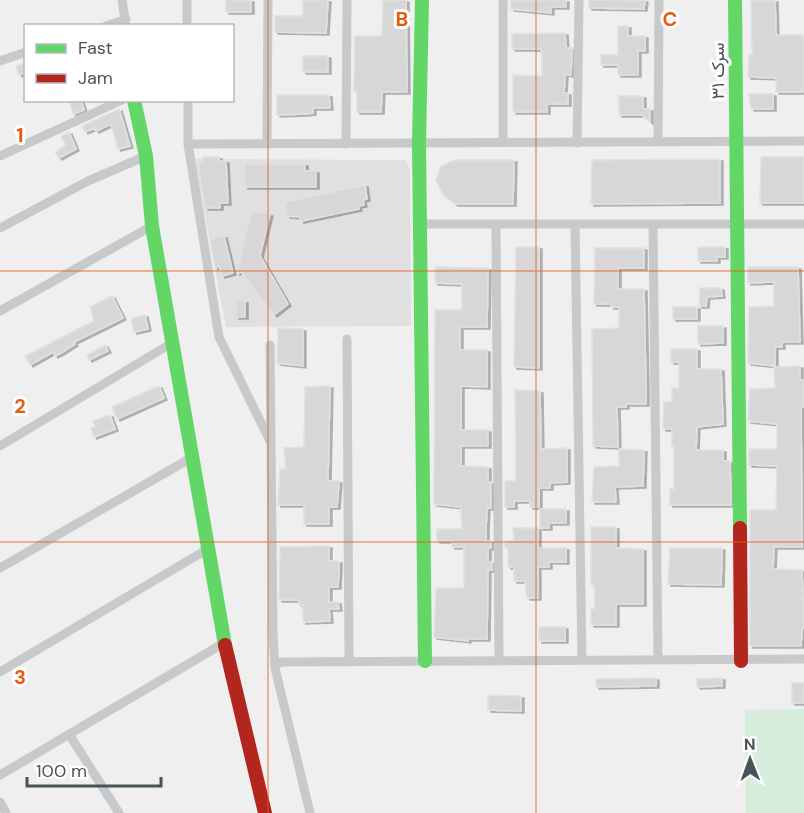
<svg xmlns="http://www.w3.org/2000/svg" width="804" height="813" viewBox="0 0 804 813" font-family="'DM Sans',Vazirmatn,sans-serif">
<defs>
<filter id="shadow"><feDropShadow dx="3" dy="2" stdDeviation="0" flood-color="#0004"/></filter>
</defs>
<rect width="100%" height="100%" fill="#efefef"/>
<path fill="#e1e0e0" d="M194,159L405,160L410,169L411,326L226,327Z"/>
<path fill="#d6ecdc" d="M804,709V813H746L745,710Z"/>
<path fill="#d7d7d8" stroke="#e0e1e2" stroke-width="1.5" filter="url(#shadow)" d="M226,0H251V12H226Z
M303,0H328L326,33L275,32V16H303Z
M383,0H406L407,92H382L381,112H357V91H354L355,36H382Z
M511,0H566V7H551V13L511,9Z
M589,0H645L644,9L589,8Z
M751,0H775L776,35H803V92H776V78L748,77L749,55H752Z
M618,26H628V36H645V51H638V75H618V65H601V54L618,55Z
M565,33L566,48H572L571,75L565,74L564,93H568V104H547V112H513V75L542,76V52L541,49H512V34Z
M303,56H328V72H303Z
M26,63V72L19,75L16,66Z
M749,94H773V109H751Z
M277,95H329L330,108H313V113L305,114L277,115Z
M619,96H643V109H650V122L642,115H619Z
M69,100H81L84,110L73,114Z
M119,109L130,146L118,149L111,124L96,131L94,128L85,132L82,126Z
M69,132L76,149L59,158L55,152L66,145L61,136Z
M203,157H219V161H226L228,203H220V208H205L198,162H203Z
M761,157H804V203H760Z
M720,159V203L591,204L592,160Z
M455,160H514L513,204H455L443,195L436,180L441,166Z
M245,164H305V171H316V187H245Z
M365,185L367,199L363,200L364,205L358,206L359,209L301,221L300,217L287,216L284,202Z
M251,211L270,214L260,256L288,304L274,315L241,272L237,273Z
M224,236L233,273L222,276L219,266L215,268L210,239Z
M516,247H539V368L514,367Z
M698,247H725V257H717V261H698Z
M595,248H644V268H618V289H644L646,389V404H626V407H617L618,447L593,446L592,329L619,328V307H611V304H594Z
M435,267L488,268L487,327H460V350H487V387L461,386V430H488V446H461V466L488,467V482H491V508H487L486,528V541H491V548H488V562H492V570H488L487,639H468V641L434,637L436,588H464V547H452V541H437V529H462L461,507L434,504L435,310H462V284L435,283Z
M748,267H798L800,342H782V347H775V366L748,363L749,307L774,306V282L748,283Z
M700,288H721L722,296L707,297L706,306H699Z
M112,296L123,318L74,342L75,344L61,353L55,356L53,352L30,365L25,356L94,321L90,307Z
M236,301H245V317H236Z
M673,307H697V319H673Z
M145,315L148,329L134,332L131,319Z
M698,326H723V343L698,344Z
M278,328L303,329V366L277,363Z
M105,345L108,351L89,360L87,355Z
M671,349H697V369H721L723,424L697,427L696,450H723V461H730L731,505H670V489H674V447L672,446V429H663L664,402H672V388H679V362H671Z
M800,366V380H804V407H801L802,547H774L773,569L802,570L804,628H802L801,646H750V510H776L777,466L749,465V449H777V424L748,421L750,389L775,388L774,367Z
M159,386L164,398L117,419L112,407Z
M330,386L328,481H339L337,507H329V524H304V505H278L280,469H286L284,448L304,447L305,387Z
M515,390L540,391L541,449L567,448V482L550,483V488H539V507H530V501H514V507H505V481H516Z
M110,415L115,429L94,437L91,428L95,427L93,421Z
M619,449L644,450L643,486L615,487L616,502H592L594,467L619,466Z
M540,509H566V523H549V528H540Z
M591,527H616V548L643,549V604H616V625H591V608L595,609L594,585H591Z
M513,528H538V548H566V562H549V567H538V598H527L525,581H514V567H508V548H505V541H514Z
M329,546V561H339V567L338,587H329V602H338L339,609H329L330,621L303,622V605H299V600H279L280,547Z
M670,548H722L721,585L668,584Z
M539,627H565V641H539Z
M656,678V686L596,687V679Z
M722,678V686L697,687V679Z
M792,683H804V703H792Z
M488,695L521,696V711L488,710Z"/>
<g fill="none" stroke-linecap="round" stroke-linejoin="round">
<path stroke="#c7c9ca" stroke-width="9" d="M122,0L126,26
M106,26L126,19
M187,26V0
M0,61L26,52
M188,100V144L219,337L270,441
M658,142L659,0
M503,143V0
M577,143L579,0
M188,144L804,141
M267,144L268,0
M346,144L347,0
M0,156L122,100
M420,224H804
M496,224L499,659
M575,224L582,659
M653,224L658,659
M0,228L88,181L146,156
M0,311L152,226
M347,339L349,662
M270,345L273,634L275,668L310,813
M0,446L172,343
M0,568L191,458
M275,665L282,662L804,659
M0,672L206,550
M69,734L119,813
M0,775L224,643
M0,802L6,813"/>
<path stroke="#63d668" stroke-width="14" d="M422,0L419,143L425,661
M735,0L740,528
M134,100L146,156L152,226L225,645"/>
<path stroke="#b3261e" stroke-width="14" d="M740,528L741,661
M225,645L265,813"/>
</g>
<path fill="none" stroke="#e8590c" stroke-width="1.5" stroke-opacity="0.55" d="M268,0V813M536,0V813M0,271H804M0,542H804"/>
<g text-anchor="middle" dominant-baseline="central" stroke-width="6" stroke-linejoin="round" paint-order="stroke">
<g font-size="18" fill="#485359" stroke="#fff">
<text transform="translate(718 71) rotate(-90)">سرک ۳۱</text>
</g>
</g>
<g font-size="20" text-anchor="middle" font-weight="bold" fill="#e8590c" stroke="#fff" stroke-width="6" stroke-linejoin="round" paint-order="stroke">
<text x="402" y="26">B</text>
<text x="670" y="26">C</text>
<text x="20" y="142">1</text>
<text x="20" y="413">2</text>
<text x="20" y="684">3</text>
</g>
<rect x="24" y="24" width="210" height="78" fill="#ffffff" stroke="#b6babd" stroke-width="1.5"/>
<rect x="36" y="44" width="30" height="9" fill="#63d668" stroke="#b6babd" stroke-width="1.5"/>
<text x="78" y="54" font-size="18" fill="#485359">Fast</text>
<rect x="36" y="74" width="30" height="9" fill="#b3261e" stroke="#b6babd" stroke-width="1.5"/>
<text x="78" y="84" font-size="18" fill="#485359">Jam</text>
<g transform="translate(750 759) rotate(359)" stroke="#ffffff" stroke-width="4.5" paint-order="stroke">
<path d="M0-4.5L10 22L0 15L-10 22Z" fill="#485359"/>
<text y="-9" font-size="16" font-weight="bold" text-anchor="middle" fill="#485359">N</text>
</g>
<path d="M27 777v9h134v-9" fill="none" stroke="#485359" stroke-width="3"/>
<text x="36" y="777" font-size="18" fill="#485359" stroke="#ffffff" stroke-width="4.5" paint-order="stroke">100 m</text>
</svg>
